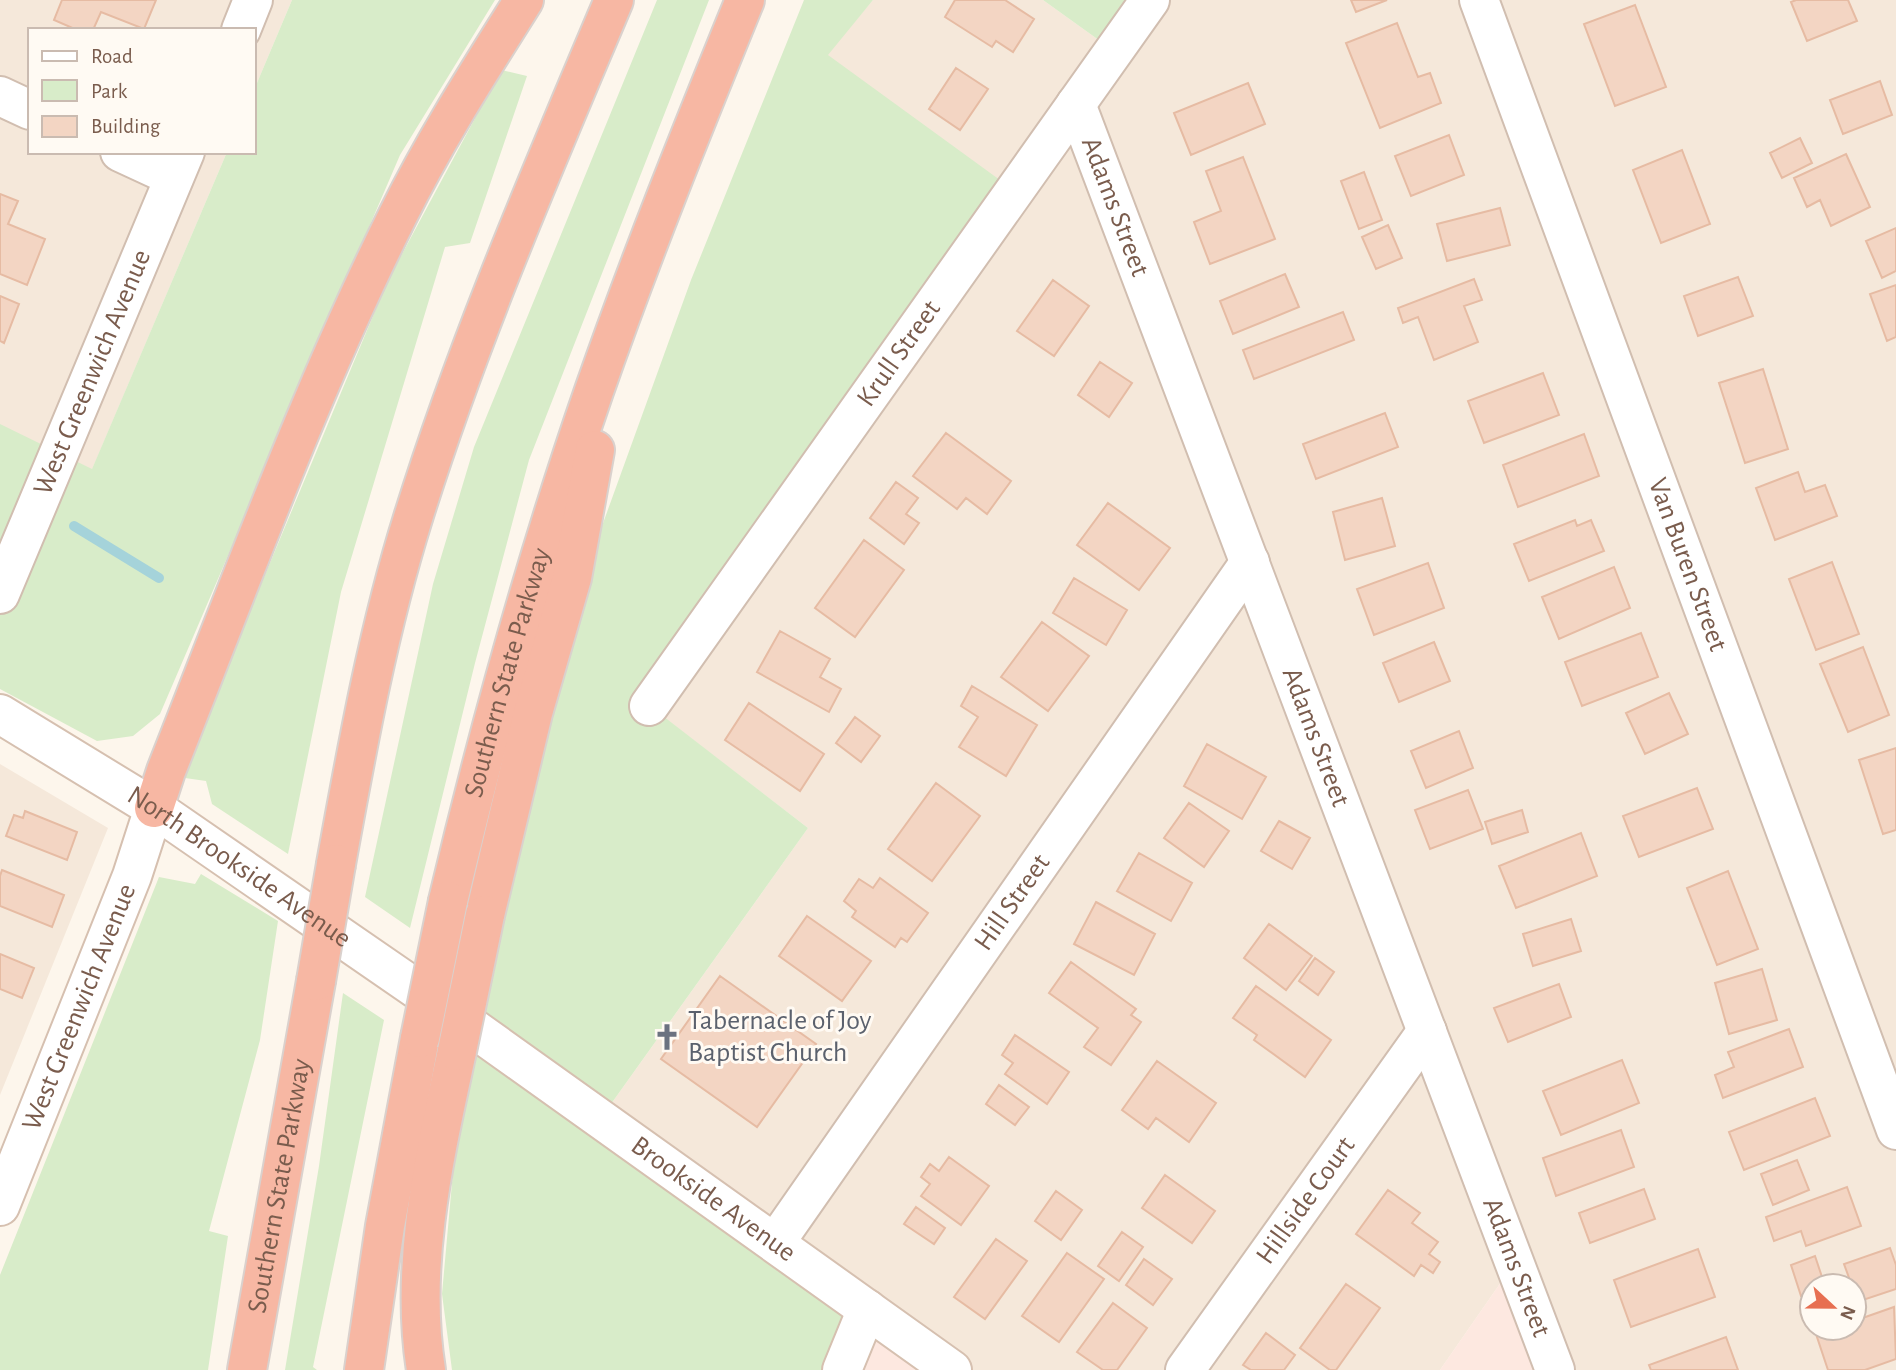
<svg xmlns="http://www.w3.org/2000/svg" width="1896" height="1370" viewBox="0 0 1896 1370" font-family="'Alegreya Sans',sans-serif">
<rect width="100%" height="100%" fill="#fdf6ec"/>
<path fill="#f5e8da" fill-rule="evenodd" d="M0,0H292L254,90V30H30V152H227L45,580L0,568Z
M873,0H1043L1114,51L1150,0H1896V1370H1556L1515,1262L1440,1370H952L601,1118L808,828L649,706L827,54ZM1812,1286H1854V1328H1812Z
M0,764L108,828L0,1095Z"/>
<path fill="#fde8e0" d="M1515,1262L1556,1370H1440Z
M867,1309L952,1370H842Z"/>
<path fill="#d8ecc9" d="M292,0H495L400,155L160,714L133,736L97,741L0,689V424L92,469L227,152H254V90Z
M657,0H709L529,460L475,663L410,928L365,897L433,584L474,447Z
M804,0H873L828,55L1015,191L650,706L808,828L601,1118L867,1309L842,1370H452L442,1294L462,1072L564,631L691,280Z
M1043,0H1150L1114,51Z
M501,70L527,76L470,243L445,247L341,592L288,854L212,804L206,781L185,778L257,594L388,280Z
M201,874L278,921L260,1040L209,1231L228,1236L208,1370H0V1275L159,877L195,884Z
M343,993L384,1020L313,1367L317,1370H285L319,1166Z"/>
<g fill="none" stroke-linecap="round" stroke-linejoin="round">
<path stroke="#a5d3da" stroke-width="10" d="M74,526L159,578"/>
</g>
<path fill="#f3d5c3" stroke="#e6bba3" stroke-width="2" d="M62,0H156L144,29L101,12L93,30H77L54,20Z
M955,0H1005L1034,19L1013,52L996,41L992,47L945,17Z
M1351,0H1387L1356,12Z
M1796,0H1848L1857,21L1807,41L1791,2Z
M1635,5L1666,87L1615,106L1584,24Z
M1397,23L1418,77L1430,73L1441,103L1380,128L1346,43Z
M956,68L988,89L960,130L929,109Z
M1880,81L1892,115L1843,134L1830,100Z
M1248,83L1265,124L1191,155L1174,113Z
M1449,135L1464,175L1411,196L1395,156Z
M1800,138L1812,163L1782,178L1770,153Z
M1682,150L1710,224L1661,243L1633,170Z
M1846,154L1870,207L1831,226L1820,200L1807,207L1794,178Z
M1243,157L1275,239L1210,264L1194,222L1221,211L1206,171Z
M1364,172L1382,220L1359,229L1341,181Z
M0,194L18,201L8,224L45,239L27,285L0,274Z
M1500,208L1510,245L1447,261L1437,224Z
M1388,225L1402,258L1376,269L1362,237Z
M1896,228V271L1882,278L1866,241Z
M1285,274L1299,307L1233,334L1220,301Z
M1738,277L1753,316L1698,336L1684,296Z
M1474,279L1482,300L1464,306L1478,342L1434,360L1418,317L1403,323L1398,308Z
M1053,280L1089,306L1054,356L1017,331Z
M1896,285V337L1887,341L1870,294Z
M0,296L19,304L4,343L0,341Z
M1343,312L1354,340L1254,379L1243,350Z
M1100,362L1132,383L1109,417L1078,395Z
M1763,369L1788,449L1745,463L1719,383Z
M1543,373L1559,415L1484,443L1468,401Z
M1385,413L1398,447L1316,479L1303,444Z
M946,433L1011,481L987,514L966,498L957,509L913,476Z
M1584,434L1599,476L1518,507L1503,465Z
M1798,472L1805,492L1825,485L1837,516L1775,540L1756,488Z
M896,482L918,498L906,514L919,523L904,544L870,518Z
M1382,498L1395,546L1345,560L1333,512Z
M1108,503L1170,548L1139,590L1077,545Z
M1575,520L1577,526L1591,520L1604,551L1529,581L1514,544Z
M864,540L904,570L855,637L815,608Z
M1832,562L1859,634L1816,650L1789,579Z
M1428,563L1444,608L1374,635L1357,589Z
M1614,567L1630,608L1559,639L1542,597Z
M1074,578L1127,610L1106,645L1053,613Z
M1042,622L1089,656L1048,711L1001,677Z
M780,631L830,659L820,677L841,689L829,712L757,672Z
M1641,633L1658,677L1582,706L1565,662Z
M1434,642L1450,681L1399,702L1383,663Z
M1863,647L1889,715L1848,732L1820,664Z
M972,686L1037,725L1006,776L959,747L978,717L961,706Z
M1669,693L1688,734L1645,754L1626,713Z
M749,703L824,754L800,791L725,740Z
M855,717L880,736L861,762L836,743Z
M1459,731L1473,768L1426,788L1411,751Z
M1207,744L1266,777L1242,819L1184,786Z
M1896,748V830L1883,834L1859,760Z
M936,783L980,816L932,881L888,849Z
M1697,788L1713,829L1639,857L1623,816Z
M1468,790L1483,829L1430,849L1415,810Z
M1189,803L1229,831L1204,867L1164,838Z
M1522,810L1528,832L1492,844L1485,822Z
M25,811L77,832L67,860L6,836L14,815L23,818Z
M1279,821L1310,838L1292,869L1261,851Z
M1581,833L1597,876L1516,908L1499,866Z
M1139,853L1192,883L1171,921L1117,891Z
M2,870L64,895L52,927L0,906V876Z
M1728,871L1758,949L1717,965L1687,888Z
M880,878L928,913L907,942L901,938L895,947L852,917L856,911L844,901L859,879L873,888Z
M1096,902L1155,934L1134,975L1074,944Z
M807,916L871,961L842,1001L779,956Z
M1571,919L1581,951L1533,966L1523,934Z
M1269,924L1312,956L1286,990L1244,958Z
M0,954L34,968L22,998L0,989Z
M1315,958L1334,972L1318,995L1299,981Z
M1071,962L1136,1009L1131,1015L1141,1022L1111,1065L1084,1047L1098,1028L1049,993Z
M1762,969L1777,1020L1729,1034L1715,983Z
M720,976L816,1044L757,1127L661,1059Z
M1559,984L1571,1017L1508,1042L1494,1008Z
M1256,986L1331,1040L1305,1077L1254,1040L1257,1035L1233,1018Z
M1789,1029L1803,1067L1723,1098L1715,1075L1734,1067L1728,1052Z
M1015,1035L1069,1072L1047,1104L1005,1074L1013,1063L1002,1055Z
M1622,1060L1639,1103L1561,1135L1543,1091Z
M1157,1061L1216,1103L1189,1142L1156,1118L1148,1129L1122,1110Z
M999,1085L1029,1107L1015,1125L986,1104Z
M1815,1098L1830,1136L1744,1170L1729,1132Z
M1621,1130L1634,1167L1556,1196L1543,1158Z
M949,1157L989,1186L961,1225L921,1196L930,1184L921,1177L930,1164L939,1171Z
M1797,1160L1809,1190L1773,1205L1761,1174Z
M1165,1175L1215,1211L1192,1243L1142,1208Z
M1847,1187L1861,1226L1806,1246L1801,1231L1774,1241L1766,1217Z
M1644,1189L1655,1219L1590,1243L1579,1213Z
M1388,1190L1420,1213L1412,1223L1438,1242L1429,1254L1440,1262L1433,1273L1421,1265L1414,1276L1356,1234Z
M1056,1191L1082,1210L1061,1240L1035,1221Z
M916,1207L945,1228L934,1244L904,1224Z
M1122,1232L1143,1247L1119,1281L1098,1266Z
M996,1239L1027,1261L985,1319L954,1297Z
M1890,1248L1896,1265V1289L1857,1302L1854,1286H1852L1844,1264Z
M1698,1249L1715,1297L1631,1327L1614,1280Z
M1067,1253L1104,1279L1059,1342L1022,1316Z
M1815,1256L1825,1286H1812V1292L1801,1296L1791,1265Z
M1144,1259L1172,1279L1153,1305L1126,1285Z
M1346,1284L1380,1308L1336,1370H1330L1300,1348Z
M1113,1303L1147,1328L1117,1370H1103L1077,1352Z
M1894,1307L1896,1359L1865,1370H1828L1816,1334L1833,1328H1854V1321Z
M1266,1333L1295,1355L1284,1370H1251L1243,1365Z
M1726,1337L1738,1370H1651L1649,1365Z"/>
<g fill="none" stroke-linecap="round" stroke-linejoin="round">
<defs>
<g id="minor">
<path id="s1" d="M1479,0L1896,1130"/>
<path d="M241,30L253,0"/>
<path d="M0,96L30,110"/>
<path id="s2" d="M1076,104L1555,1370"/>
<path d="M120,152L174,177"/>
<path id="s3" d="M0,594L185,152"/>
<path id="s4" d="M649,706L1150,0"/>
<path id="s5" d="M775,1243L1250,562"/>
<path id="s6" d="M1185,1370L1427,1031"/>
</g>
<g id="secondary">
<path id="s7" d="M0,714L154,808L473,1028L952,1370"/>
<path id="s8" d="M0,1206L132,876L154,808"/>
<path d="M842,1370L867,1309"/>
</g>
<g id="motorway">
<path d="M154,808L166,771C240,585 309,393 398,215C435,140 480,70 524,0"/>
<path d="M336,864C357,748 378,630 413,518C468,341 542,171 614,0"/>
<path id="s9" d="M448,901C489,728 536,558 594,391C640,259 692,130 745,0"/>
<path d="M485,915L533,713L572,578L595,450"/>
<path id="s10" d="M247,1370L316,981"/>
<path d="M364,1370L385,1226L420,1038"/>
<path d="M426,1370C409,1264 435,1155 457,1051"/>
</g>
</defs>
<use href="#minor" stroke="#d1beb0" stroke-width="42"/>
<use href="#secondary" stroke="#d6c0b0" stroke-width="42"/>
<use href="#motorway" stroke="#dad1cd" stroke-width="42"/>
<use href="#minor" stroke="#fff" stroke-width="38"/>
<use href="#secondary" stroke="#fff" stroke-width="38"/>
<use href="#motorway" stroke="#f7b7a3" stroke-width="38"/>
<defs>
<path id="motorway-bridge" d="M316,981L336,864
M420,1038L448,901
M457,1051L485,915"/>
</defs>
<use href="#motorway-bridge" stroke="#dad1cd" stroke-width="42" stroke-linecap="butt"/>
<use href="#motorway-bridge" stroke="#f7b7a3" stroke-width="38"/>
</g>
<defs>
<symbol id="church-bare" viewBox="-9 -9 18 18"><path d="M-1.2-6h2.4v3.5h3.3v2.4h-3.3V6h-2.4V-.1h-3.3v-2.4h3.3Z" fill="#6b7280" stroke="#fffaf3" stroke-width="2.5" paint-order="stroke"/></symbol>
</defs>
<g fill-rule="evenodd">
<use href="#church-bare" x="648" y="1018" width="38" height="38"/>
</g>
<g text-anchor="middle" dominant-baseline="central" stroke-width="6" stroke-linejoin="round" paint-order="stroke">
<g font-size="28" fill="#7a5c4d" stroke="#fffaf3">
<text stroke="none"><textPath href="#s2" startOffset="110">Adams Street</textPath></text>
<text stroke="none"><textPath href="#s4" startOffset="432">Krull Street</textPath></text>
<text stroke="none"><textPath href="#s3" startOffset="240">West Greenwich Avenue</textPath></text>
<text stroke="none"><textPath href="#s1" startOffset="602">Van Buren Street</textPath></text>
<text stroke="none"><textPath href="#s9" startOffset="236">Southern State Parkway</textPath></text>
<text stroke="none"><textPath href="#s2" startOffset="677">Adams Street</textPath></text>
<text stroke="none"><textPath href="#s7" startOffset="284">North Brookside Avenue</textPath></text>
<text stroke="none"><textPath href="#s5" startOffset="415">Hill Street</textPath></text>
<text stroke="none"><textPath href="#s8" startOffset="214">West Greenwich Avenue</textPath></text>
<text stroke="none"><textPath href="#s10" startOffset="187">Southern State Parkway</textPath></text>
<text stroke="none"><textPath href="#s7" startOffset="863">Brookside Avenue</textPath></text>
<text stroke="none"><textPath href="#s6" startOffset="208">Hillside Court</textPath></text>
<text stroke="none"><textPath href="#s2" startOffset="1244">Adams Street</textPath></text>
</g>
<g font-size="28" fill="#5b616d" stroke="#fffaf3" text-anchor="start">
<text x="688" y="1021">Tabernacle of Joy<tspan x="688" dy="32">Baptist Church</tspan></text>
</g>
</g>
<rect x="28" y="28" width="228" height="126" fill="#fffaf3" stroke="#cabbb1" stroke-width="2"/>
<rect x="42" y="51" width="35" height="10" fill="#ffffff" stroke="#cabbb1" stroke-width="2"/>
<text x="91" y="63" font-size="21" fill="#7a5c4d">Road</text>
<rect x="42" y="80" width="35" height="21" fill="#d8ecc9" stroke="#cabbb1" stroke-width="2"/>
<text x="91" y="98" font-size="21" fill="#7a5c4d">Park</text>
<rect x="42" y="116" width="35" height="21" fill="#f3d5c3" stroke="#cabbb1" stroke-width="2"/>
<text x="91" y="133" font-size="21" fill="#7a5c4d">Building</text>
<g transform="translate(1833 1307) rotate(112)"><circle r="33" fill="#fffaf3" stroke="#cabbb1" stroke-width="2"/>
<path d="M0-5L12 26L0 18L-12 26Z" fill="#e76f51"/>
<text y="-10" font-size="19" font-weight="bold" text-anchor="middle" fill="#7a5c4d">N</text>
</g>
</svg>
